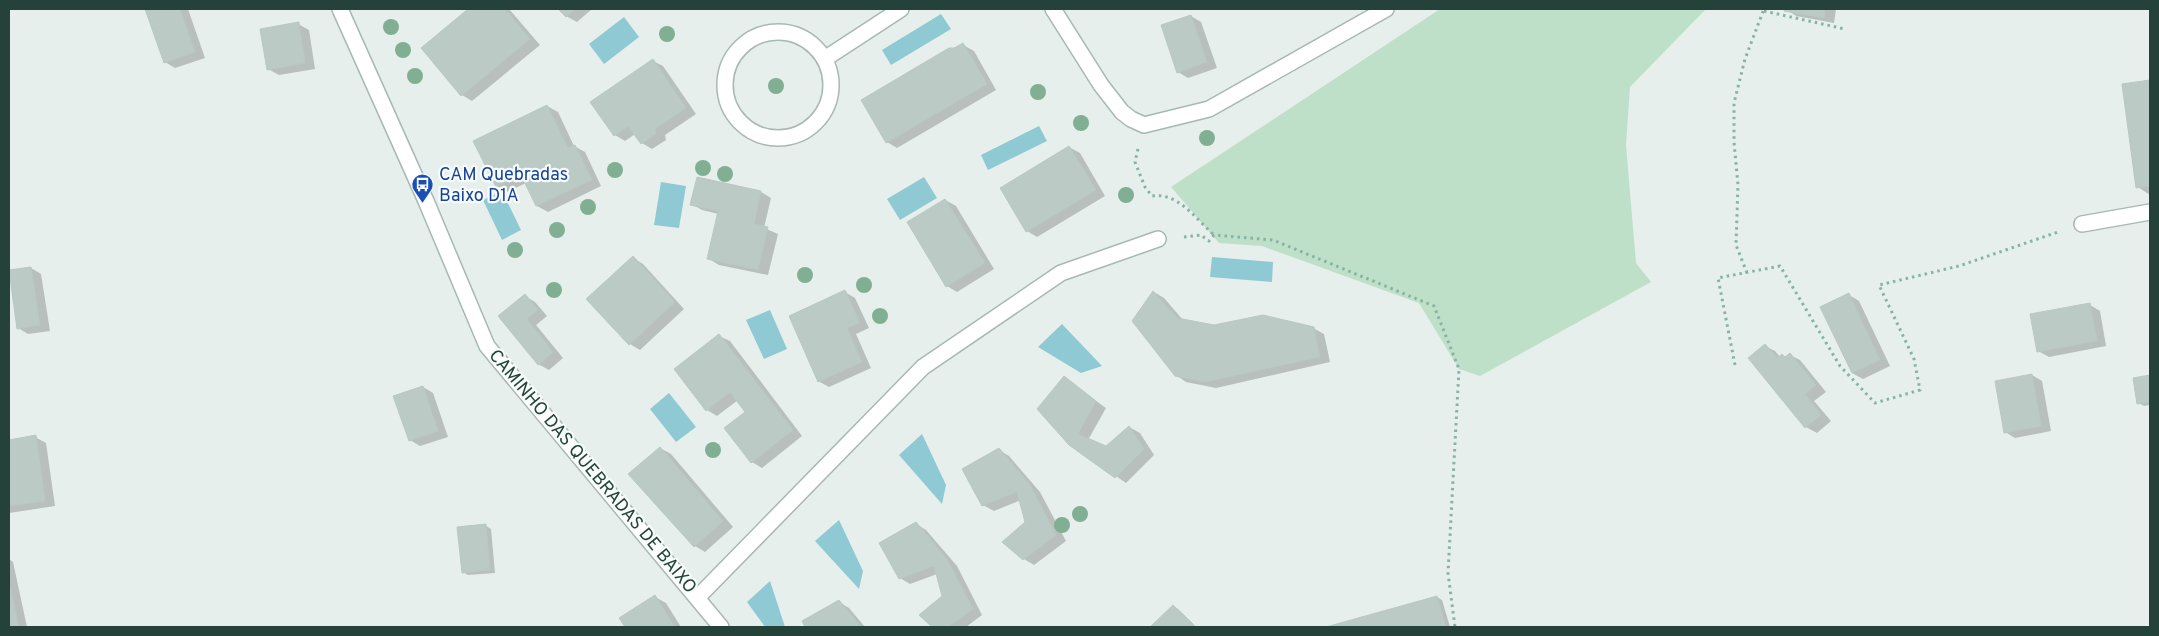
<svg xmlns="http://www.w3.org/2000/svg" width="2159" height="636" viewBox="0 0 2159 636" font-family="Overpass,sans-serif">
<rect width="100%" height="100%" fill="#e6efeb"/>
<path fill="#bfe0c8" d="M1440,9H1706L1630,87L1626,145L1636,263L1651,282L1480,376L1459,369L1419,303L1262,246L1219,243L1171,187Z"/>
<path fill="#8ec9d4" d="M941,14L951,29L891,65L882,50Z
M624,17L639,37L604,64L589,44Z
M1039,126L1047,141L988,170L981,155Z
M924,177L937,198L900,220L887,199Z
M661,182L686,186L679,228L654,225Z
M502,191L521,230L502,240L483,200Z
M1212,257L1273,262L1272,282L1210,277Z
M770,310L787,349L764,359L746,320Z
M1062,324L1102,366L1081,373L1038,347Z
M669,393L696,427L676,442L650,409Z
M922,434L946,485L942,504L899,455Z
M839,520L863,571L859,589L815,541Z
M770,581L785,627H765L747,602Z"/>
<path fill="#0003" d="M146,9H188L205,58L175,68L165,62Z
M470,9H509L540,45L472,101L462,95L423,48Z
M560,9H592L577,22L566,16Z
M1786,9H1836L1834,23L1796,16Z
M1191,16L1201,22L1217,68L1188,78L1178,72Z
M298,24L309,30L315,69L279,75L268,69Z
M963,45L974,51L996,90L897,148L887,142Z
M653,61L663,66L696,114L665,135L666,140L652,149L642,143L635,134L625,141L615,135Z
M2150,82V195L2138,187L2124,85Z
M547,106L558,112L574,146L585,152L601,186L548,212L537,206L526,183L507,192L497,186Z
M1069,147L1080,153L1105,196L1037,237L1027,231Z
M698,178L761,192L771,198L764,228L778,234L768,275L719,265L709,259L719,214L702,210L692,204Z
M945,200L956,206L994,269L957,292L947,286Z
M633,258L643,264L684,309L640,350L630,344Z
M31,268L41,274L50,331L28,334L18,328L9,272Z
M845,292L855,298L869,328L856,334L871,368L829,387L818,381Z
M1154,292L1164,298L1183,320L1214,326L1313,328L1324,334L1330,362L1216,388L1186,382L1176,375Z
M1849,295L1859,301L1890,366L1863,379L1852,373Z
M525,296L535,302L547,316L536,325L563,358L549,370L538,364L500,316Z
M2090,305L2100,311L2106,346L2049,357L2038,351Z
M719,336L730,341L802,436L762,468L752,462L747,412L738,400L717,416L707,410Z
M1765,346L1775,351L1780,357L1782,355L1786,357L1790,355L1800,360L1826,392L1814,401L1831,421L1817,433L1806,427Z
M2032,375L2042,381L2051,431L2015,438L2005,432Z
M2150,376V405L2144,406L2139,403L2134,379Z
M1064,378L1106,408L1088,440L1107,448L1129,427L1140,433L1154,455L1126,483L1070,444Z
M423,387L433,393L448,437L420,446L410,440Z
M35,437L46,443L55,506L9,513V441Z
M660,448L671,454L733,527L705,552L695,546L630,474Z
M999,450L1009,456L1040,492L1066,541L1034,565L1024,559L1027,522L1021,500L994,511L983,505Z
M916,524L926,530L957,566L982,615L966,627H934L921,615L944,596L937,574L910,584L900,578Z
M486,526L491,529L495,573L468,575L463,572Z
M9,559L13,562L27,627H9Z
M655,597L666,603L681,627H626L621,619Z
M1437,597L1442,600L1450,627H1331Z
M839,602L849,608L865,627H807L804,622Z
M1173,606L1178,609L1196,627H1152Z"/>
<path fill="#bbcac4" stroke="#b8c9c2" d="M145,9H180L195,52L164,63Z
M468,9H505L530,39L461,96L421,48Z
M558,9H575L566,17Z
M1785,9H1825L1824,18L1784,11Z
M1191,15L1207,62L1177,73L1161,25Z
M299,22L305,63L267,70L260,29Z
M963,43L987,84L886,143L861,100L949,48H954Z
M653,59L686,108L655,129L656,134L641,144L628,126L614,136L590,102Z
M2150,80V186L2136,188L2122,84Z
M547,105L568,148L575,145L592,180L536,206L521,175L496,187L473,141Z
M1069,146L1096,190L1026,232L1000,188Z
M697,177L761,191L754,224L768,227L758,270L707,259L718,211L690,205Z
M945,199L985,263L946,287L907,222Z
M633,256L675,302L629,345L586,299Z
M31,267L40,325L17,329L9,270Z
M845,290L860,323L847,328L862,362L818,382L789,316Z
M1153,291L1177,318L1214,325L1263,315L1314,327L1320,357L1205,382L1175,376L1132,321Z
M1849,293L1880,360L1852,373L1820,307Z
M525,294L538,310L527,319L553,352L538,365L498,316Z
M2090,303L2097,341L2037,352L2030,314Z
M719,334L793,430L751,463L724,428L745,412L730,392L706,411L674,369Z
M1765,344L1777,358L1782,354L1785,357L1790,353L1816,385L1805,394L1821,415L1805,428L1748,358Z
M2032,374L2041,426L2004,433L1995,381Z
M2150,375V402L2137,404L2133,378Z
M1064,376L1096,401L1078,434L1106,446L1129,426L1144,449L1115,478L1069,445L1037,409Z
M423,386L438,431L409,441L393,396Z
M36,435L45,501L9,506V440Z
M660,447L723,521L694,547L628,474Z
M999,448L1030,485L1056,535L1023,560L1002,542L1025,522L1017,492L982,506L962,469Z
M916,522L947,559L973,609L948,627H932L919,615L942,596L934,566L899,579L879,543Z
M486,524L490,570L462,573L457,527Z
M9,582L19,627H9Z
M655,595L675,627H625L619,618Z
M1437,596L1446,627H1326Z
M839,600L861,627H805L802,621Z
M1173,605L1194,625L1192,627H1150Z"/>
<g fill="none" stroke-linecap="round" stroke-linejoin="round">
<defs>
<path id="service" d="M2082,224L2150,212"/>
<path id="minor" d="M340,9L426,201L487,346L721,627
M1053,9L1101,85L1122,112L1131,119L1144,125L1209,109L1386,9
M725 85a53 53 0 1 1 106 0a53 53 0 1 1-106 0Z
M826,58L901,9
M697,598L923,367L1061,273L1158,239"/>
</defs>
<use href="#service" stroke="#a8b8b2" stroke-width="18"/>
<use href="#minor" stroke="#a8b8b2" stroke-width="18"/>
<path stroke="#86b3a5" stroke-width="3" stroke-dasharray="2.5 4" stroke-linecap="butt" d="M1764,11L1845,29
M1138,149L1135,162L1145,187L1152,196C1178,192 1196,219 1214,235
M1184,237L1201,235L1209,241L1214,235L1273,240L1434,306L1459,369L1448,573L1455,627
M1747,273L1736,245L1738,185L1734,142V103L1745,59L1764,9
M1735,365L1718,278L1780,266L1840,366L1875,403L1920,390L1914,359L1879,285L1959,266L2058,232"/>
<use href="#service" stroke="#fff" stroke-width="15"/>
<use href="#minor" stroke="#fff" stroke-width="15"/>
</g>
<g fill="#80af93">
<circle cx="391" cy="27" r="8"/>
<circle cx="667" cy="34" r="8"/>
<circle cx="403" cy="50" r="8"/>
<circle cx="415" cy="76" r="8"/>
<circle cx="776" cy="86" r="8"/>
<circle cx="1038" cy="92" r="8"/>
<circle cx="1081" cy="123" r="8"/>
<circle cx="1207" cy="138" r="8"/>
<circle cx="703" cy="168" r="8"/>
<circle cx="615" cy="170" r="8"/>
<circle cx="725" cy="174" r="8"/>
<circle cx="1126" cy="195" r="8"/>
<circle cx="588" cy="207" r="8"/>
<circle cx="557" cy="230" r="8"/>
<circle cx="515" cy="250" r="8"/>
<circle cx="805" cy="275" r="8"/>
<circle cx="864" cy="285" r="8"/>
<circle cx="554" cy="290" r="8"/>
<circle cx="880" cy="316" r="8"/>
<circle cx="713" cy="450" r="8"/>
<circle cx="1080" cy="514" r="8"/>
<circle cx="1062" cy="525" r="8"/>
</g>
<defs>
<symbol id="bus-pin" viewBox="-11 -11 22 30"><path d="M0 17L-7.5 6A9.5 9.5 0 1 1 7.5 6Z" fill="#1a4fb4" stroke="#f7fbf9"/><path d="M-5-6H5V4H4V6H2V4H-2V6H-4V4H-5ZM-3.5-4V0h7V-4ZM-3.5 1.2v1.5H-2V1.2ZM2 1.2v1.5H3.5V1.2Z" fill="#fff"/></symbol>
</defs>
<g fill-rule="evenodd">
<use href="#bus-pin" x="410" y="172" width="25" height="34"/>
</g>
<g text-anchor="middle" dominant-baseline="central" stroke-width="4.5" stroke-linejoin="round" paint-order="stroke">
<g font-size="18" fill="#164399" stroke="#f7fbf9" text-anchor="start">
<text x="439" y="175">CAM Quebradas<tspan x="439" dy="21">Baixo D1A</tspan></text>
</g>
<g font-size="18" fill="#24423a" stroke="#f7fbf9">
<text transform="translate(592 472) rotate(50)">CAMINHO DAS QUEBRADAS DE BAIXO</text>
</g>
</g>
<rect width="2159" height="636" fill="none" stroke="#24423a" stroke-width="20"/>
</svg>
